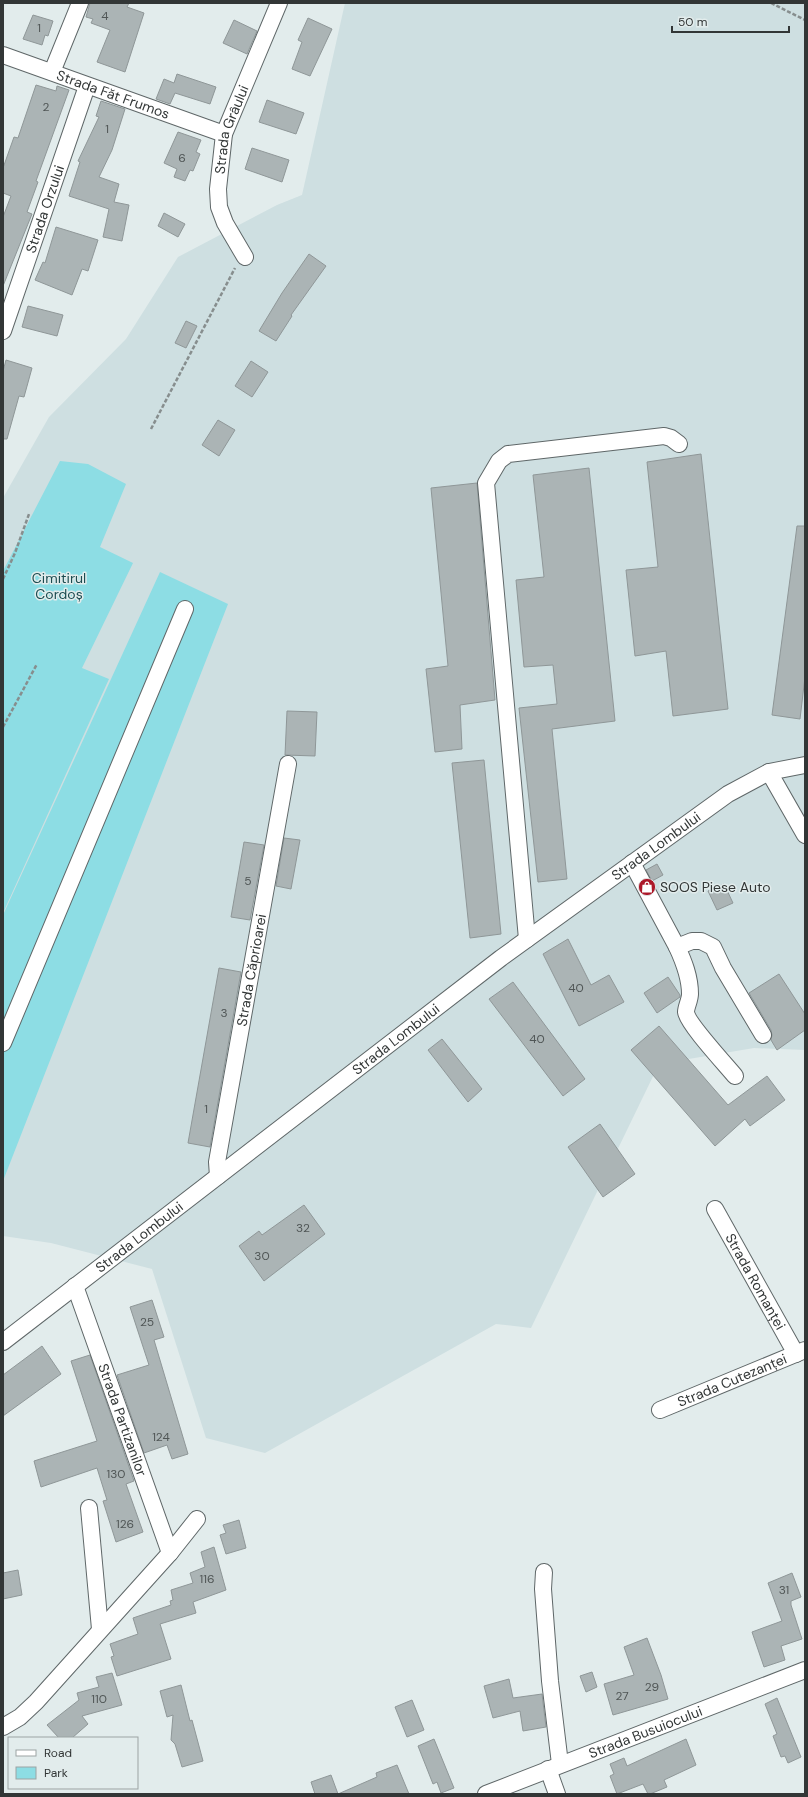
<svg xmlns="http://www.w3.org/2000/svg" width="808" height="1797" viewBox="0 0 808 1797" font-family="'DM Sans',sans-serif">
<rect width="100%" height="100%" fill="#e2ecec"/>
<path fill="#cedfe1" d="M345,3H805V1050L754,1048L659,1064L531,1328L496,1324L265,1453L206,1438L152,1269L51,1243L3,1236V498L49,417L126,339L178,257L277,205L302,195Z"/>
<path fill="#8ddde4" d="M60,461L88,464L126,484L100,547L133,563L82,668L109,679L3,913V571Z
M160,572L228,604L3,1181V915Z"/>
<path fill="#abb4b5" stroke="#8f9798" d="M90,3H129L127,7L144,13L125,72L97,62L110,30L91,23L93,19L86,17Z
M33,15L53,21L48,36L45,35L42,45L23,39Z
M308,18L332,29L310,76L292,69L302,42L298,40Z
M234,20L257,31L247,54L223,43Z
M177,74L216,87L210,104L175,93L170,104L156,99L164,79L174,83Z
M36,85L56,91L57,86L69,90L36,181L38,182L27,212L32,214L3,286V217L11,196L3,193V168L14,137L18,138Z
M267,100L304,113L296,134L259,122Z
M101,101L125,109L112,150L99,177L119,184L114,202L129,205L122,241L103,237L109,209L69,196L80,162L78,161L99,117L96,116Z
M178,132L201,140L196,152L200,154L193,171L190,170L185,181L174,177L177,169L164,163Z
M252,148L289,160L282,182L245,169Z
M164,213L185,224L178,237L158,226Z
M56,227L98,240L88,271L82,269L72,295L35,280L43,262L45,263Z
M309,254L326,266L291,315L292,316L276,341L259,331L282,293Z
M28,306L63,315L57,336L22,327Z
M186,321L197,326L186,348L175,343Z
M6,360L32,368L24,397L19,396L7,439H3V371Z
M251,361L268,372L252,397L235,386Z
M218,420L235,430L219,456L202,445Z
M701,454L728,709L673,716L666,651L635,656L626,570L658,567L647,462Z
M589,468L615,721L552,729L567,879L538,882L519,708L557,704L553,665L524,667L516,580L544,577L533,475Z
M477,483L495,700L460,705L462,749L435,752L426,669L448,666L431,488Z
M797,526H805V677L800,719L772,715Z
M287,711L317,712L315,756L285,755Z
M484,760L501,934L470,938L452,763Z
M284,838L300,840L291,889L276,886Z
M244,842L264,845L250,920L231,917Z
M657,864L663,875L652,881L646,870Z
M724,884L733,903L717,910L708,891Z
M568,939L591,985L609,975L624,1002L579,1026L543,954Z
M219,968L241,972L210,1147L188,1143Z
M779,974L805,1014V1030L777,1050L771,1040L772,1035L771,1030L749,993Z
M668,977L680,995V997L657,1013L644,993Z
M513,982L585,1079L563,1096L489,999Z
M659,1026L728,1105L767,1076L785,1100L750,1126L745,1119L715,1146L631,1050Z
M442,1039L482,1089L468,1102L428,1050Z
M600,1124L635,1174L603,1197L568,1147Z
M304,1205L325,1234L264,1281L239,1246L259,1231L262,1235Z
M152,1300L164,1337L154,1340L188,1454L172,1459L167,1445L144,1453L117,1375L149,1365L130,1307Z
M42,1346L61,1374L3,1416V1375Z
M90,1355L134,1481L126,1484L143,1532L116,1542L103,1501L107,1500L97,1468L41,1487L34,1461L97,1441L71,1361Z
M239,1520L246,1548L226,1554L220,1535L226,1533L223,1525Z
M214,1547L226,1590L193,1602L196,1613L160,1624L171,1659L117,1676L111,1657L114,1656L110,1644L138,1634L133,1618L171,1605L170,1601L173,1600L171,1590L193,1583L190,1573L205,1567L201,1552Z
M18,1570L22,1595L3,1599V1573Z
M792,1573L801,1597L791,1601V1605L802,1639L781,1646L785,1660L764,1667L752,1632L782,1621L768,1583Z
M647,1638L661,1675L668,1699L613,1715L604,1684L634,1675L624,1647Z
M592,1672L597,1687L586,1692L580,1676Z
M112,1673L122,1705L82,1716L88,1724L72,1738H59L47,1725L79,1700L77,1693L99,1687L96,1677Z
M509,1679L513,1698L542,1694L546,1727L523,1731L520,1711L493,1718L484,1686Z
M181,1685L190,1721L192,1720L203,1761L182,1767L175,1744L171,1740L173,1715L167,1717L160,1691Z
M777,1698L801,1757L788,1763L785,1756L781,1757L773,1736L777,1734L765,1704Z
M412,1700L424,1730L407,1737L395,1707Z
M434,1739L454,1788L441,1793L437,1782L433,1784L418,1746Z
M686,1739L696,1765L664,1780L667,1787L650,1794H648L643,1784L617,1794L610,1776L614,1774L610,1764L624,1758L627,1766Z
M397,1765L409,1794H338L377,1777L376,1773Z
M331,1775L338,1794H315L311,1782Z"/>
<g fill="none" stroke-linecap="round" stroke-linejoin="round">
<defs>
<g id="minor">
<path id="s1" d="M3,55L224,134"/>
<path d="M52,72L80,3"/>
<path id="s2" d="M245,257L225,223L219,207L218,189L224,134L279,3"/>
<path id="s3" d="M3,331L87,86"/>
<path d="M769,772L805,835"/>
<path d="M632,863L677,947L692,941H701L713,947L723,968L763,1035"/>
<path d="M527,939L486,483L499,461L508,454L664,436L671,438L679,444"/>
<path d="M677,947C684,962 690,977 690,994C690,1000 686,1007 686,1012C687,1023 726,1065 735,1076"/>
<path d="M3,1043L185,609"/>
<path id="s4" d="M218,1176L217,1162L288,764"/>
<path id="s5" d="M715,1209L796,1354"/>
<path id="s6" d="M75,1286L170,1553"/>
<path id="s7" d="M3,1342L501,958L728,794L769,772L805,765"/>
<path id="s8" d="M660,1410L805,1350"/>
<path d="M89,1508L100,1629"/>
<path d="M544,1572L543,1589L550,1681L560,1764"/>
<path d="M3,1727L20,1717L36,1702L170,1553L197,1519"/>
<path d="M548,1769L557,1794"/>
<path id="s9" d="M486,1794L805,1670"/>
</g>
</defs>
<use href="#minor" stroke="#5f6768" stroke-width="18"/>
<path stroke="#878e8e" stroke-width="2.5" stroke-dasharray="4 2" stroke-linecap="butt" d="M771,3L805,20
M151,429L235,268
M3,579L15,553L29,514
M3,727L37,664"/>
<use href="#minor" stroke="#fff" stroke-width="16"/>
</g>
<defs>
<symbol id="shop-disc" viewBox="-11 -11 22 22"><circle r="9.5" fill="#ac1829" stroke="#e2ecec"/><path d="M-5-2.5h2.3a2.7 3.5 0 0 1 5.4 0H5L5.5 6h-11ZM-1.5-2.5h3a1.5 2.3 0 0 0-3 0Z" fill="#fff"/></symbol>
</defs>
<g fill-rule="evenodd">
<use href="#shop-disc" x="637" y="877" width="20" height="20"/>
</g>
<g text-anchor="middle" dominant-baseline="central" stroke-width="3" stroke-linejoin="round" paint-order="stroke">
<g font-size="12" fill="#505656">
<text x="105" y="16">4</text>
<text x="39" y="28">1</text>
<text x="46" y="107">2</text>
<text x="107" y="129">1</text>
<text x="182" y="158">6</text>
<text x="248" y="881">5</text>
<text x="576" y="988">40</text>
<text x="224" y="1013">3</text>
<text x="537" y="1039">40</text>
<text x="206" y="1109">1</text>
<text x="303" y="1228">32</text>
<text x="262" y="1256">30</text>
<text x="147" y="1322">25</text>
<text x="161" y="1437">124</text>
<text x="116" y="1474">130</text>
<text x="125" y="1524">126</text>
<text x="207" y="1579">116</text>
<text x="784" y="1590">31</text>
<text x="652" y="1687">29</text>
<text x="622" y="1696">27</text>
<text x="99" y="1699">110</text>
</g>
<g font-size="14" fill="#323636" stroke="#e2ecec">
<text stroke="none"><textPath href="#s1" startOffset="117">Strada Făt Frumos</textPath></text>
<text stroke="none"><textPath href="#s2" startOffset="136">Strada Grâului</textPath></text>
<text stroke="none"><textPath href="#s3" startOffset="129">Strada Orzului</textPath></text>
<text stroke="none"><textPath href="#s7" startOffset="820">Strada Lombului</textPath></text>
<text stroke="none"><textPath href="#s4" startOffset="209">Strada Căprioarei</textPath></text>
<text stroke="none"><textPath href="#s7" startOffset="496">Strada Lombului</textPath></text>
<text stroke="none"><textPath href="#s7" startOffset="172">Strada Lombului</textPath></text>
<text stroke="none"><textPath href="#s5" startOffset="83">Strada Romanței</textPath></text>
<text stroke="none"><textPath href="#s8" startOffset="78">Strada Cutezanței</textPath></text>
<text stroke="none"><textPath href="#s6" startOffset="142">Strada Partizanilor</textPath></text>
<text stroke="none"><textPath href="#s9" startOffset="171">Strada Busuiocului</textPath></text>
</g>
<g font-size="14" fill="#1b4c50" stroke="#e2ecec">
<text x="59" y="578">Cimitirul<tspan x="59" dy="16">Cordoș</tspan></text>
</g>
<g font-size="14" fill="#323636" stroke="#e2ecec" text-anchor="start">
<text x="660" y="887">SOOS Piese Auto</text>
</g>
</g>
<rect width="808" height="1797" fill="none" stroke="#323636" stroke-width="8"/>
<rect x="8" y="1737" width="130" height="52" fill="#e2ecec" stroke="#9ca3a3"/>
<rect x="16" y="1750" width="20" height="6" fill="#ffffff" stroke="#9ca3a3"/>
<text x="44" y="1757" font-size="12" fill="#323636">Road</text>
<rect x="16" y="1767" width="20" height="12" fill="#8ddde4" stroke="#9ca3a3"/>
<text x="44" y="1777" font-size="12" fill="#323636">Park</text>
<path d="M672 26v6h117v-6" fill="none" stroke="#323636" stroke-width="2"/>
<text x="678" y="26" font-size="12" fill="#323636" stroke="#e2ecec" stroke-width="3" paint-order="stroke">50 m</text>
</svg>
